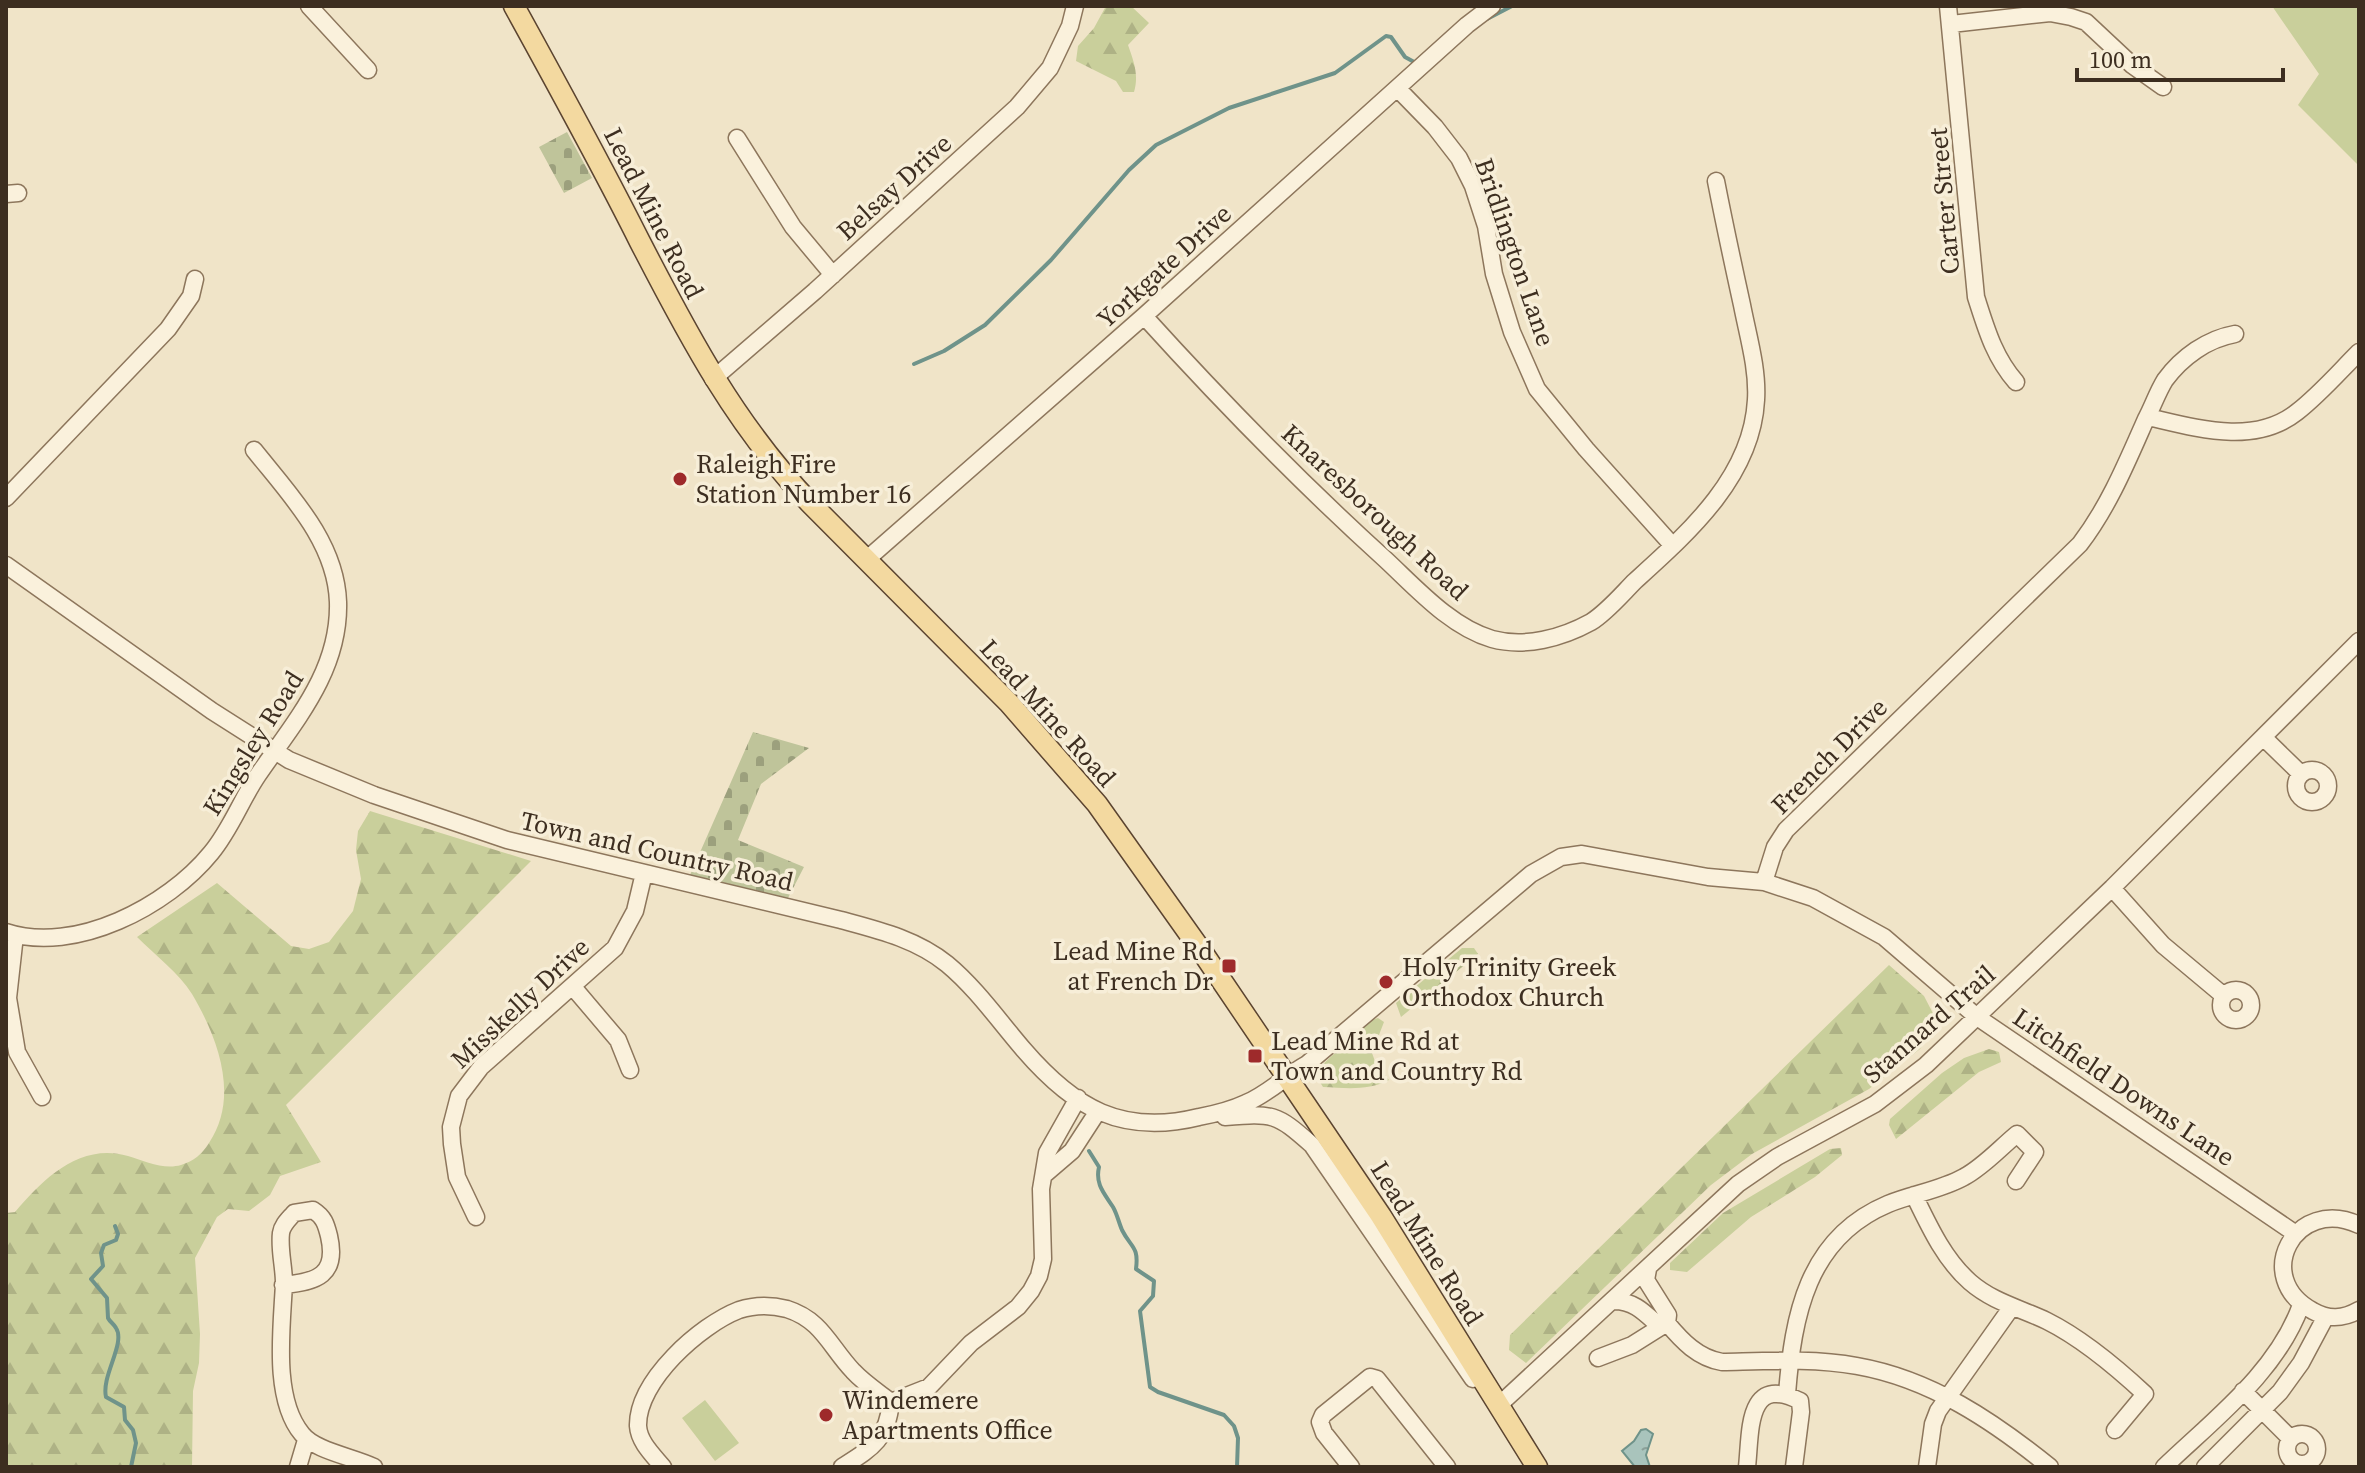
<svg xmlns="http://www.w3.org/2000/svg" width="2365" height="1473" viewBox="0 0 2365 1473" font-family="'Source Serif 4',serif">
<defs>
<pattern id="forest-firs" width="22" height="20" patternUnits="userSpaceOnUse" patternTransform="scale(2)"><rect width="22" height="20" fill="#c9cf9b"/><path d="M5 1l3.5 6h-7zM16 11l3.5 6h-7z" fill="#aeb285"/></pattern>
<pattern id="cemetery-stones" width="16" height="16" patternUnits="userSpaceOnUse" patternTransform="scale(2)"><rect width="16" height="16" fill="#bfc49a"/><path d="M2 7V4a2 2 0 0 1 4 0v3zM10 15v-3a2 2 0 0 1 4 0v3z" fill="#9ca07d"/></pattern>
<pattern id="water-ripples" width="26" height="14" patternUnits="userSpaceOnUse" patternTransform="scale(2)"><rect width="26" height="14" fill="#a9c4bc"/><path d="M2 4q2-2 4 0t4 0M15 11q2-2 4 0t4 0" fill="none" stroke="#8ba098"/></pattern>
</defs>
<rect width="100%" height="100%" fill="#f0e4c8"/>
<path fill="url(#forest-firs)" d="M1106,6H1131L1149,23L1128,45C1134,62 1139,75 1134,92H1123L1116,81L1076,61L1078,46L1094,28Z
M370,811L531,861L286,1105L321,1162L280,1176L270,1195L249,1211L228,1209L217,1217L195,1258L200,1334L199,1363L193,1391L192,1467H6V1213L15,1212C43,1179 80,1142 128,1156C144,1161 164,1170 181,1165C194,1161 202,1154 209,1143C240,1097 218,1038 192,994C179,973 155,955 137,937L217,883L291,946L309,949L329,942L353,911L361,879L356,850L358,831Z
M1462,948H1474L1478,954L1401,1017L1396,1003Z
M1889,965L1924,996L1938,1023L1920,1049L1869,1089L1752,1154L1711,1185L1526,1363L1509,1350L1510,1335Z
M1378,1018L1384,1022L1372,1053L1376,1064L1389,1080C1368,1091 1346,1088 1323,1087L1318,1079L1320,1067L1369,1021Z
M1989,1049L1999,1052L2001,1062L1979,1072L1896,1139L1889,1125L1890,1119L1942,1073L1964,1058Z
M1841,1148L1842,1155L1815,1177L1751,1217L1687,1272L1670,1270V1263L1723,1213L1830,1149Z"/>
<path fill="url(#cemetery-stones)" d="M567,132L592,178L564,193L539,147Z
M753,732L809,748L761,784L738,840L804,867L788,898L690,875Z"/>
<path fill="#c9cf9b" d="M2272,6H2359V166L2298,105L2319,74Z
M705,1400L739,1443L715,1461L682,1418Z"/>
<path fill="url(#water-ripples)" stroke="#6f938a" stroke-width="2" d="M1646,1429L1653,1434L1646,1455L1650,1467H1635L1622,1451L1634,1441L1641,1430Z"/>
<g fill="none" stroke-linecap="round" stroke-linejoin="round">
<path stroke="#6f938a" stroke-width="4" d="M1487,19L1512,6
M914,364L944,351L985,325L1051,260L1129,170L1156,145L1229,108L1335,73L1386,36L1391,37L1405,57L1416,63
M1089,1151L1099,1167C1095,1184 1104,1193 1113,1207C1117,1214 1119,1223 1122,1230C1131,1248 1139,1246 1136,1269L1154,1281L1153,1296L1140,1311L1150,1387L1158,1392L1224,1415L1234,1426L1238,1438L1237,1467
M115,1226L118,1234L116,1240L104,1245L101,1253L103,1266L91,1279L107,1298L108,1318C110,1322 114,1324 116,1328C126,1343 101,1376 106,1397L124,1407L125,1420L133,1430L136,1443L131,1467"/>
<defs>
<path id="minor" d="M309,6L368,70
M1948,6L1976,297C1986,328 1994,357 2016,382
M1951,24L2050,13L2071,17L2086,22L2132,65L2163,87
M1397,88L1435,127L1459,158L1473,186L1486,226L1494,274L1512,332L1537,389L1586,449L1673,546
M737,138L793,227L833,275
M6,194L18,193
M1144,316C1221,401 1301,483 1386,560C1417,589 1451,627 1492,639C1525,648 1562,638 1591,622C1607,612 1622,594 1635,581C1688,533 1752,477 1756,400C1758,369 1748,336 1742,305C1733,264 1724,222 1716,181
M713,379L815,291L1017,107L1050,68L1070,26L1075,6
M2148,417C2196,428 2254,446 2297,412C2319,395 2339,372 2359,352
M6,498L168,329L191,296L195,279
M866,560L1144,316L1467,25L1492,6
M6,565L212,711L289,760L374,795L507,840L841,920C878,930 916,939 947,964C976,988 999,1021 1024,1050C1074,1108 1122,1136 1199,1117C1215,1114 1231,1110 1246,1103C1268,1094 1285,1076 1307,1064L1531,874L1561,857L1582,854L1708,877L1764,882L1813,898L1884,937L1977,1017L2296,1234
M2263,737L2301,774
M2296 786a16 16 0 1 1 32 0a16 16 0 1 1-32 0Z
M1764,882L1775,847L1786,830L2080,544C2109,506 2127,462 2146,419C2153,406 2157,393 2165,380C2182,357 2207,339 2235,334
M2112,888L2163,945L2224,996
M6,932C75,955 168,906 211,853C231,829 241,800 258,775C295,721 340,671 338,602C336,542 290,495 254,450
M15,935L8,998L17,1052L42,1097
M573,987L618,1040L630,1070
M2221 1005a15 15 0 1 1 30 0a15 15 0 1 1-30 0Z
M1225,1117C1273,1113 1276,1113 1312,1145L1473,1379
M1044,1175L1072,1151L1098,1111
M1914,1195C1929,1226 1944,1259 1970,1282C1993,1302 2020,1308 2047,1321C2083,1339 2116,1367 2145,1394L2115,1430
M476,1217L457,1177L452,1144L451,1127L459,1096L481,1067L615,948L635,911L644,873
M2359,1225C2295,1195 2251,1278 2313,1311C2329,1320 2343,1319 2359,1310
M1648,1269L1646,1280L1668,1315L1667,1323C1682,1341 1698,1358 1722,1362C1767,1361 1813,1358 1857,1366C1931,1379 1993,1421 2050,1467
M283,1285C317,1282 338,1275 329,1236C326,1224 324,1217 313,1210L294,1213C289,1219 282,1225 281,1233C279,1249 284,1267 284,1283C282,1327 272,1398 302,1434C315,1451 354,1457 374,1467
M1614,1301C1633,1301 1643,1311 1656,1323H1667
M1598,1358L1632,1345L1667,1323
M2243,1391L2291,1439
M1787,1394C1793,1316 1807,1238 1888,1204C1912,1194 1941,1190 1964,1177C1983,1167 2000,1148 2017,1134L2035,1152L2016,1181
M891,1402L929,1387L971,1343L1018,1307L1031,1291L1039,1276L1043,1259L1041,1189L1047,1153L1078,1098
M1499,1405L1738,1184L1777,1157L1875,1104L1926,1065L2112,888L2359,641
M2287 1449a15 15 0 1 1 30 0a15 15 0 1 1-30 0Z
M298,1467L306,1440
M663,1467C653,1455 639,1442 638,1426C637,1381 700,1325 739,1310C754,1305 772,1305 787,1309C822,1320 830,1347 853,1371C864,1383 878,1392 891,1402
M842,1467C872,1448 887,1440 891,1402
M1351,1467L1324,1433L1320,1422L1323,1415L1370,1377L1377,1379L1447,1467
M1747,1467C1751,1431 1746,1374 1800,1401L1801,1412L1794,1467
M1927,1467L1933,1424L1938,1411L2011,1308
M2164,1467C2214,1419 2277,1372 2301,1305
M2205,1467L2280,1392L2301,1363L2325,1318"/>
<path id="major" d="M514,6C557,84 600,162 640,242C689,337 737,428 812,505L1009,703L1097,804L1205,956L1381,1216L1537,1467"/>
</defs>
<use href="#minor" stroke="#8d765c" stroke-width="19"/>
<use href="#major" stroke="#5b4430" stroke-width="23"/>
<use href="#minor" stroke="#faf1dc" stroke-width="16"/>
<use href="#major" stroke="#f3d9a0" stroke-width="20"/>
</g>
<g fill="#9e2a2b" stroke="#f7eed8" stroke-width="3">
<circle cx="680" cy="479" r="8"/>
<rect x="1221" y="958" width="16" height="16" rx="4"/>
<circle cx="1386" cy="982" r="8"/>
<rect x="1247" y="1048" width="16" height="16" rx="4"/>
<circle cx="826" cy="1415" r="8"/>
</g>
<g text-anchor="middle" dominant-baseline="central" stroke-width="7" stroke-linejoin="round" paint-order="stroke">
<g font-size="26" fill="#3d2e20" stroke="#f7eed8">
<text transform="translate(894 187) rotate(-42)">Belsay Drive</text>
<text transform="translate(1944 201) rotate(-95)">Carter Street</text>
<text transform="translate(654 213) rotate(63)">Lead Mine Road</text>
<text transform="translate(1515 252) rotate(71)">Bridlington Lane</text>
<text transform="translate(1164 266) rotate(-42)">Yorkgate Drive</text>
<text transform="translate(1375 512) rotate(43)">Knaresborough Road</text>
<text transform="translate(1048 713) rotate(48)">Lead Mine Road</text>
<text transform="translate(253 743) rotate(-58)">Kingsley Road</text>
<text transform="translate(1829 756) rotate(-45)">French Drive</text>
<text transform="translate(657 851) rotate(13)">Town and Country Road</text>
<text transform="translate(520 1003) rotate(-43)">Misskelly Drive</text>
<text transform="translate(1929 1024) rotate(-41)">Stannard Trail</text>
<text transform="translate(2124 1087) rotate(34)">Litchfield Downs Lane</text>
<text transform="translate(1427 1243) rotate(58)">Lead Mine Road</text>
</g>
<g font-size="26" fill="#3d2e20" stroke="#f7eed8" text-anchor="start">
<text x="696" y="464">Raleigh Fire<tspan x="696" dy="30">Station Number 16</tspan></text>
<text x="1213" y="951" text-anchor="end">Lead Mine Rd<tspan x="1213" dy="30">at French Dr</tspan></text>
<text x="1402" y="967">Holy Trinity Greek<tspan x="1402" dy="30">Orthodox Church</tspan></text>
<text x="1271" y="1041">Lead Mine Rd at<tspan x="1271" dy="30">Town and Country Rd</tspan></text>
<text x="842" y="1400">Windemere<tspan x="842" dy="30">Apartments Office</tspan></text>
</g>
</g>
<rect width="2365" height="1473" fill="none" stroke="#3d2e20" stroke-width="16"/>
<path d="M2077 68v12h206v-12" fill="none" stroke="#3d2e20" stroke-width="4"/>
<text x="2089" y="68" font-size="24" fill="#3d2e20" stroke="#f7eed8" stroke-width="6" paint-order="stroke">100 m</text>
</svg>
